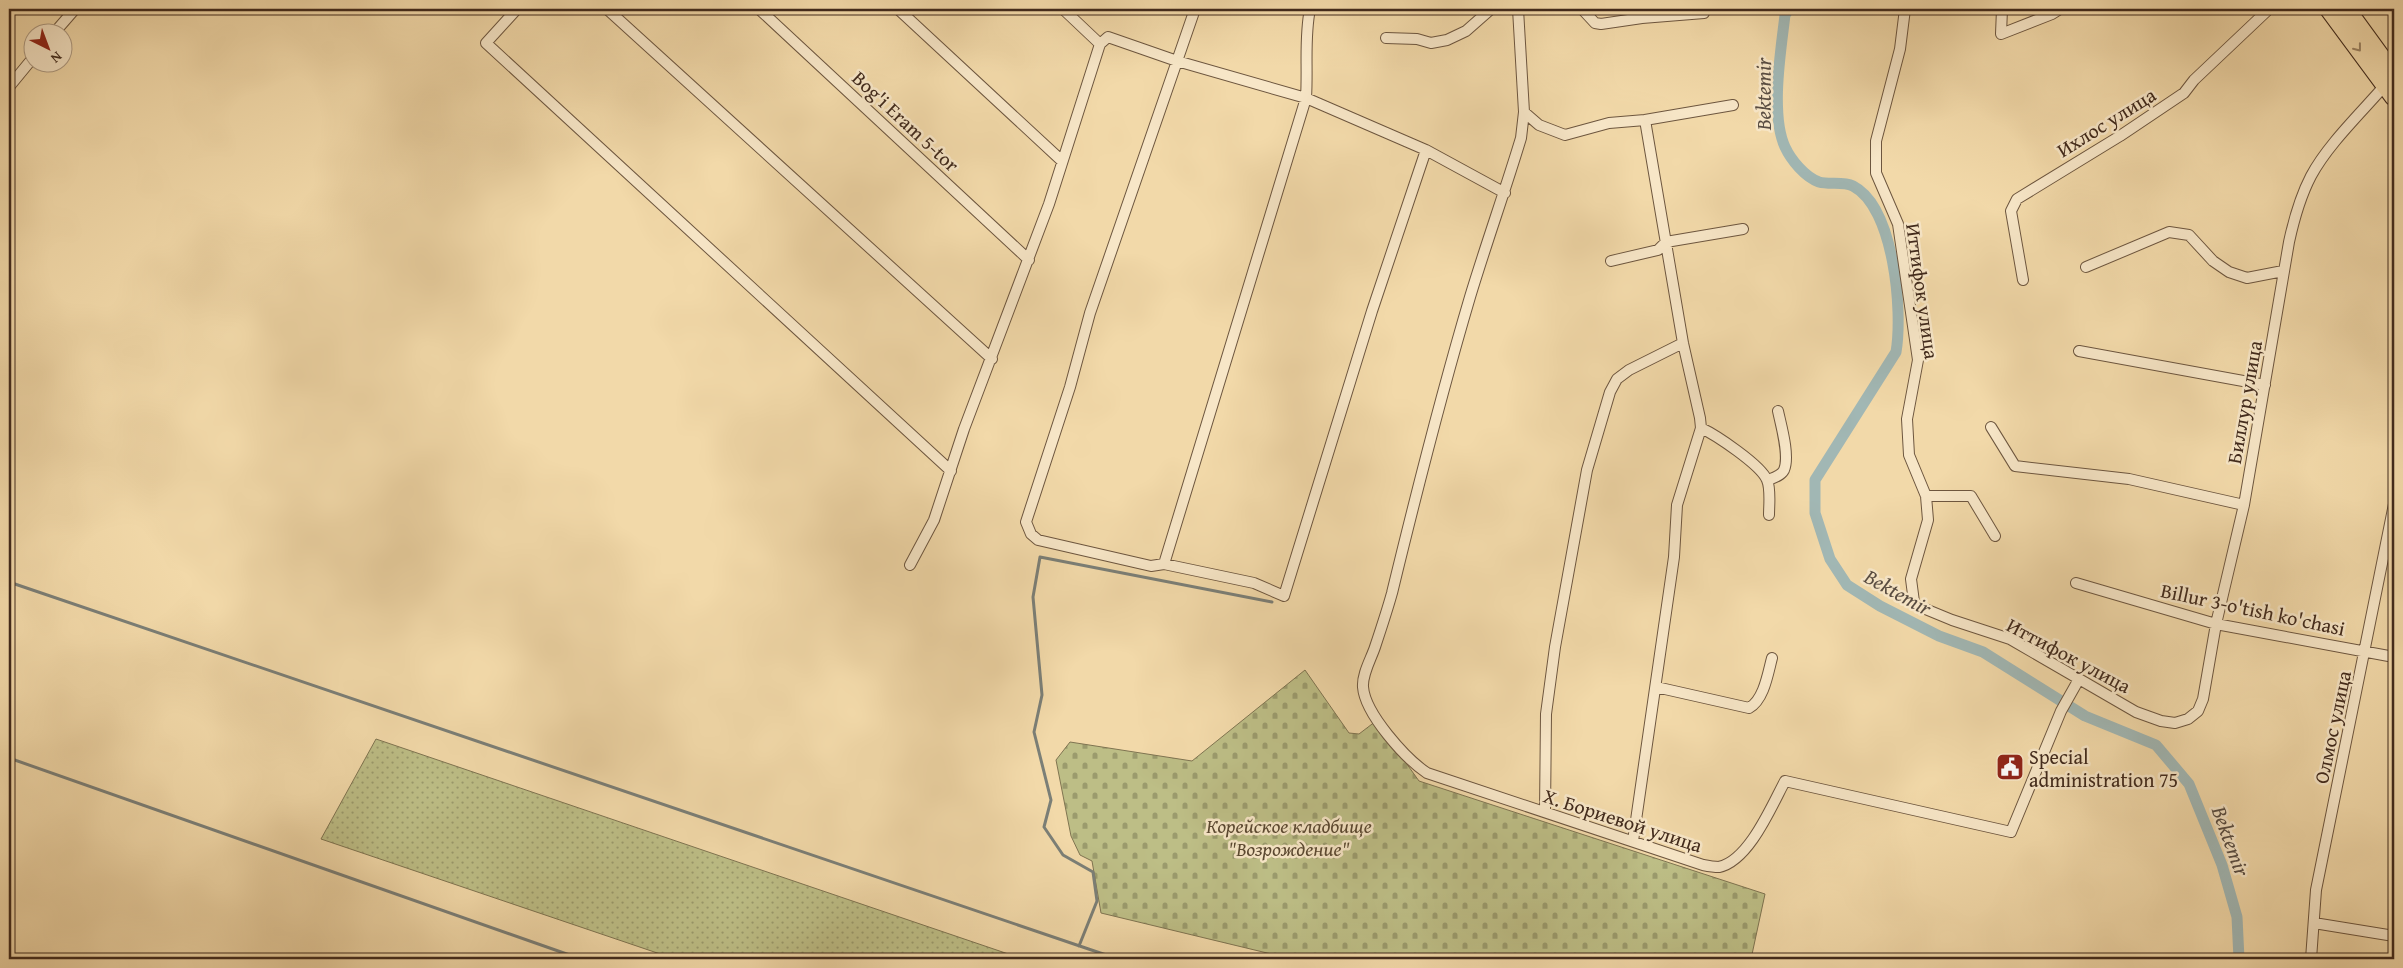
<svg xmlns="http://www.w3.org/2000/svg" width="2403" height="968" viewBox="0 0 2403 968" font-family="'Gentium Book Plus',serif">
<defs>
<pattern id="grass-dots" width="8" height="8" patternUnits="userSpaceOnUse" patternTransform="scale(1.25)"><rect width="8" height="8" fill="#bdbe86"/><path d="M2 2h.1M6 6h.1" fill="none" stroke="#9b9b6d" stroke-width="1.8" stroke-linecap="round"/></pattern>
<pattern id="cemetery-stones" width="16" height="16" patternUnits="userSpaceOnUse" patternTransform="scale(1.25)"><rect width="16" height="16" fill="#bdbe86"/><path d="M2 7V4a2 2 0 0 1 4 0v3zM10 15v-3a2 2 0 0 1 4 0v3z" fill="#9b9b6d"/></pattern>
</defs>
<rect width="100%" height="100%" fill="#f2d9a9"/>
<filter id="stains"><feTurbulence type="fractalNoise" baseFrequency=".004" numOctaves="4"/><feColorMatrix values="0 0 0 0 .2 0 0 0 0 .09 0 0 0 0 .02 0 0 0 .5 -.17"/></filter>
<radialGradient id="worn" r=".72"><stop offset=".6" stop-color="#630" stop-opacity="0"/><stop offset="1" stop-color="#630" stop-opacity=".3"/></radialGradient>
<path fill="url(#grass-dots)" stroke="#7f7451" d="M376,739L1023,959H675L321,839Z"/>
<path fill="url(#cemetery-stones)" stroke="#7f7451" d="M1305,670L1349,733L1359,734L1376,721L1419,781L1765,894L1751,959H1292L1101,913L1092,861L1080,855L1071,836L1056,760L1070,742L1192,761Z"/>
<g fill="none" stroke-linecap="round" stroke-linejoin="round">
<path stroke="#7b7f77" stroke-width="3" d="M9,582L1118,959
M9,758L581,959
M1079,946L1097,901L1093,872L1063,855L1044,827L1051,800L1034,732L1042,695L1033,597L1040,557L1272,602"/>
<path stroke="#a1b7b4" stroke-width="11" d="M1789,9L1785,15C1781,50 1770,114 1785,147C1791,160 1805,177 1819,182C1829,185 1843,181 1853,186C1894,207 1903,311 1896,352L1815,480V513L1830,559L1847,585L1880,606L1939,636L1983,652L2085,716L2156,745L2189,784L2222,865L2237,917L2239,959"/>
<defs>
<path id="street" d="M517,9L486,43L951,471
M607,9L992,359
M759,9L1029,260
M898,9L1062,161
M1063,9L1100,44
M1195,9L1090,313L1070,387L1026,522L1031,534L1038,540L1151,566L1164,564L1254,583L1284,596L1372,311L1426,150
M1518,9L1524,112L1521,138C1505,191 1486,244 1470,297C1441,395 1416,494 1392,593C1387,611 1381,629 1375,647C1371,659 1362,674 1363,687C1365,714 1406,759 1427,773L1703,865C1708,866 1714,867 1719,867C1749,861 1772,805 1785,781L2011,832L2061,711L2079,679
M1582,9L1595,23L1601,24L1642,18L1704,13
M1905,9L1900,49L1876,141V173L1898,224L1918,360L1907,419L1909,455L1926,496L1928,520L1911,579L1914,602L1918,606L1952,620L2010,639L2136,712L2161,721L2175,723L2188,719L2198,711L2203,699L2216,624L2244,505L2289,242C2294,219 2300,197 2311,176C2328,144 2362,112 2386,84
M2002,9L2001,34L2052,14L2060,9
M55,32L75,9
M1386,38L1417,39L1431,43L1447,40L1466,31L1491,9
M9,87L32,59
M1524,112L1539,125L1565,135L1609,123L1645,120L1683,343L1700,418L1701,428L1677,505L1674,557L1633,841
M1645,120L1733,105
M1611,261L1658,250L1666,242L1743,229
M2086,267L2169,232L2189,235L2213,261L2229,272L2247,278L2283,271
M2023,280L2011,211L2017,199L2120,136L2184,93L2194,80L2269,9
M2079,351L2265,385
M1991,427L2015,466L2129,479L2244,505
M1701,428C1716,435 1761,465 1767,480C1771,489 1769,505 1769,515
M1768,480C1773,478 1781,476 1784,470C1790,456 1781,425 1778,411
M1926,496H1971L1995,536
M1164,564L1306,98C1308,68 1304,38 1310,9
M910,565L934,520L964,429L1049,204L1100,44L1108,37L1177,61L1306,98L1426,150L1505,193
M2076,583L2216,624L2394,657
M1656,687L1749,708C1764,700 1768,673 1772,658
M1545,812L1546,714L1555,647L1587,470L1610,392L1617,379L1629,370L1683,343
M2314,923L2394,936
M2311,959L2316,890L2394,504"/>
<path id="highway" d="M2329,9L2394,97
M2346,9L2394,75"/>
</defs>
<use href="#street" stroke="#6d563f" stroke-width="12"/>
<use href="#highway" stroke="#412a1c" stroke-width="20"/>
<use href="#street" stroke="#f7e6c7" stroke-width="10"/>
<use href="#highway" stroke="#f2d9a9" stroke-width="18"/>
</g>
<defs><path id="oneway-chevron" d="M-2-3.5L2.5 0L-2 3.5" fill="none" stroke-width="1.6" stroke-linecap="round" stroke-linejoin="round" transform="scale(1.25)"/></defs>
<use stroke="#9a8262" href="#oneway-chevron" transform="translate(2358 48) rotate(52)"/>
<defs>
<symbol id="civic-square" viewBox="-11 -11 22 22"><rect x="-9" y="-9" width="18" height="18" rx="4" fill="#8f2418" stroke="#f7e6c7"/><path d="M-.6-6.5H3V-4.5H.6V-3L4-1V1h2V6H-6V1h2V-1L-.6-3ZM-1.2 2.5V6h2.4V2.5Z" fill="#fff"/></symbol>
</defs>
<g fill-rule="evenodd">
<use href="#civic-square" x="1994" y="751" width="32" height="32"/>
</g>
<g text-anchor="middle" dominant-baseline="central" stroke-width="5" stroke-linejoin="round" paint-order="stroke">
<g font-size="20" fill="#412a1c" stroke="#f7e6c7">
<text transform="translate(906 121) rotate(43)">Bog'i Eram 5-tor</text>
<text transform="translate(2106 122) rotate(-32)">Ихлос улица</text>
<text transform="translate(1923 291) rotate(82)">Иттифок улица</text>
<text transform="translate(2244 402) rotate(-80)">Биллур улица</text>
<text transform="translate(2253 609) rotate(12)">Billur 3-o'tish ko'chasi</text>
<text transform="translate(2069 655) rotate(28)">Иттифок улица</text>
<text transform="translate(2332 727) rotate(-78)">Олмос улица</text>
<text transform="translate(1623 820) rotate(18)">Х. Бориевой улица</text>
</g>
<g font-size="20" fill="#412a1c" stroke="#f7e6c7" text-anchor="start">
<text x="2029" y="756">Special<tspan x="2029" dy="23">administration 75</tspan></text>
</g>
<g font-size="20" font-style="italic" fill="#5a4831" stroke="#f7e6c7">
<text x="1289" y="825">Корейское кладбище<tspan x="1289" dy="23">"Возрождение"</tspan></text>
</g>
<g font-size="21" font-style="italic" fill="#594d42" stroke="#f7e6c7">
<text transform="translate(1763 94) rotate(-90)">Bektemir</text>
<text transform="translate(1898 592) rotate(29)">Bektemir</text>
<text transform="translate(2231 841) rotate(70)">Bektemir</text>
</g>
</g>
<rect width="2403" height="968" fill="none" stroke="#f2d9a9" stroke-width="30"/>
<rect x="10" y="10" width="2383" height="948" fill="none" stroke="#412a1c" stroke-width="2.5"/>
<rect x="15" y="15" width="2373" height="938" fill="none" stroke="#412a1c"/>
<g transform="translate(48 48) rotate(138)"><circle r="24" fill="#f7e6c7" stroke="#ae9b83"/>
<path d="M0-4L9 19L0 12L-9 19Z" fill="#8f2418"/>
<text y="-8" font-size="14" font-weight="bold" text-anchor="middle" fill="#412a1c">N</text>
</g>
<rect width="100%" height="100%" filter="url(#stains)"/>
<rect width="100%" height="100%" fill="url(#worn)"/>
</svg>
